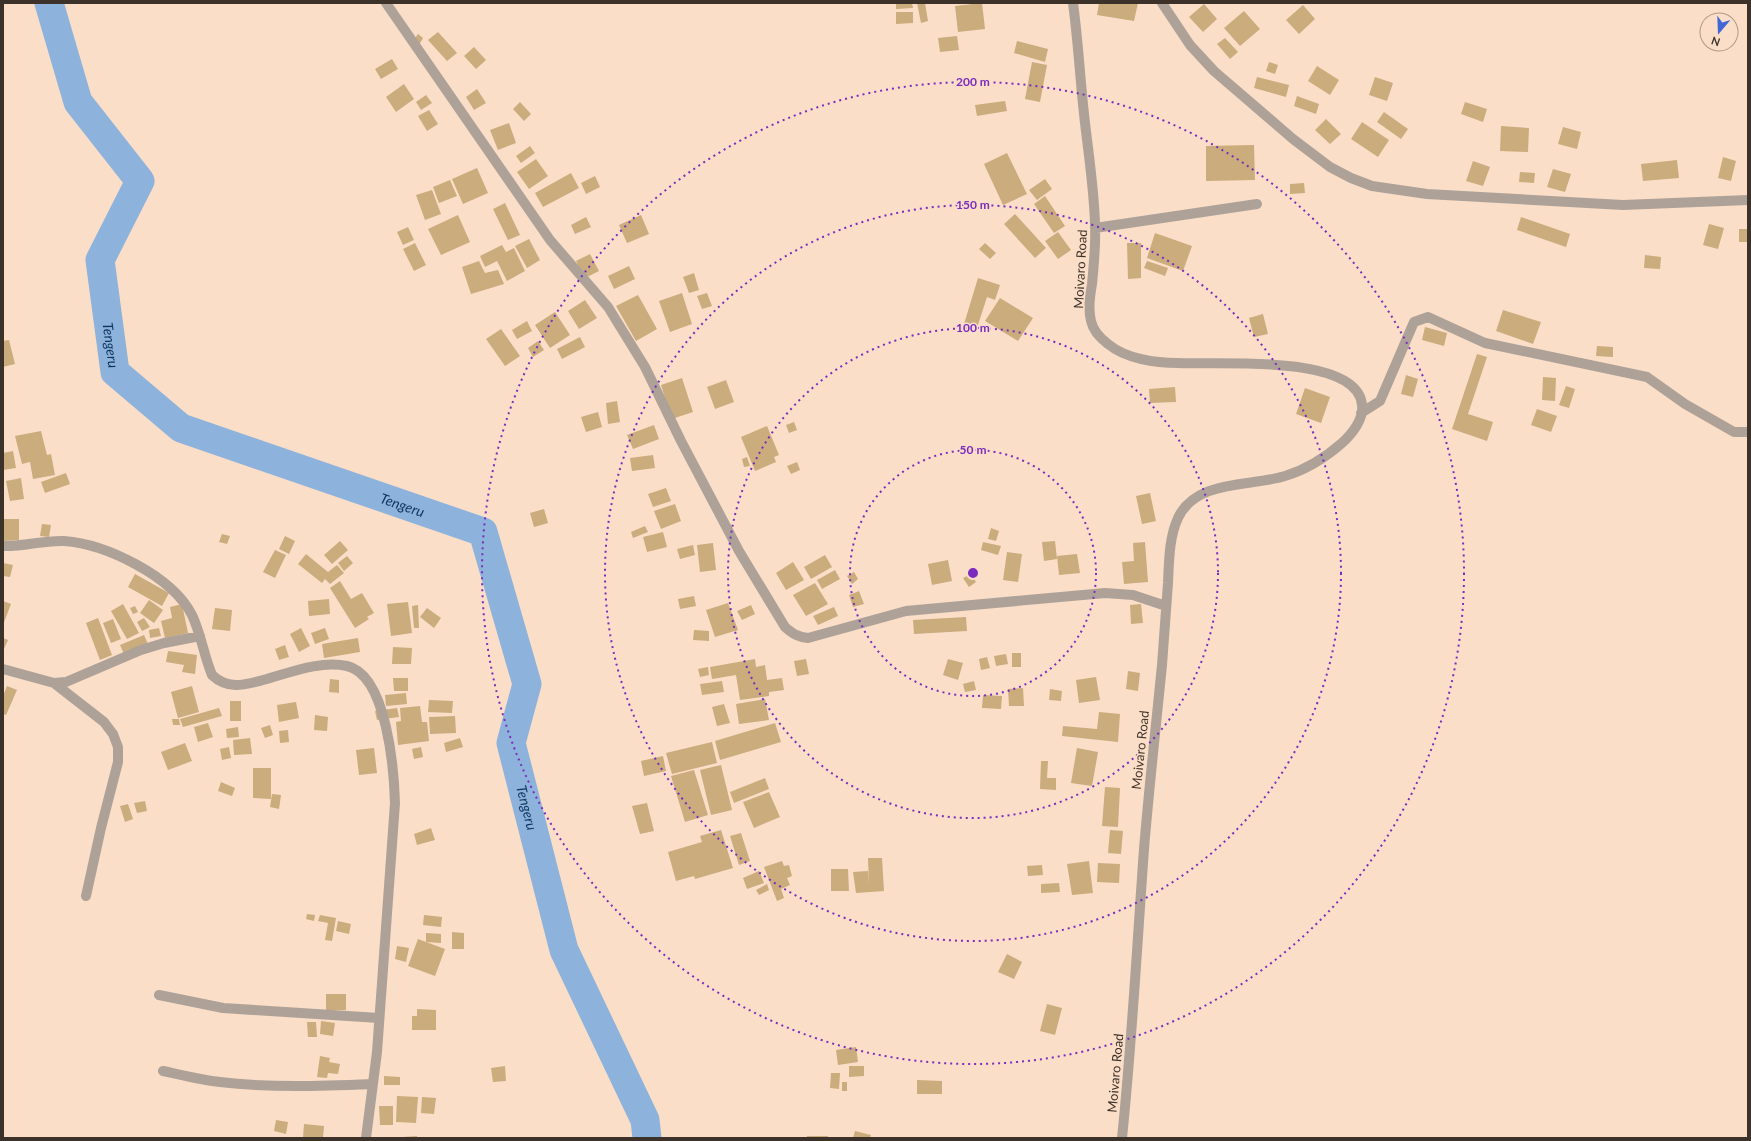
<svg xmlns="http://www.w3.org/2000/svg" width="1751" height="1141" viewBox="0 0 1751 1141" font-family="Lato,sans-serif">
<rect width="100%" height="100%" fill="#fbdec8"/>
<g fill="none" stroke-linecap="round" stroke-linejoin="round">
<path stroke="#8db2db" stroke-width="29" id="s1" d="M49,3L78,102L140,181L100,260L115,372L181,428L483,532L527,684L511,743L564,950L645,1120L647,1138"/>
</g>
<path fill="#caac7d" d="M896,3H912L913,8L896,9Z
M917,3H925L928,21L921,23Z
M982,3L985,29L958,32L955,6Z
M1099,3H1138L1134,21L1097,15Z
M1204,4L1217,19L1203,32L1189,17Z
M1303,5L1315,19L1299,34L1286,20Z
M1244,11L1260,29L1240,46L1224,28Z
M896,12H913V23L896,24Z
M438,32L457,53L447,61L428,40Z
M418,34L423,38L419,45L413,41Z
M957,36L959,50L940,52L938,38Z
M1225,38L1238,52L1230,59L1217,44Z
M1017,41L1048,49L1045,62L1014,53Z
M474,47L486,60L476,69L464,56Z
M392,59L398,69L381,79L375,69Z
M1032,62L1047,65L1040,102L1025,99Z
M1269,62L1278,65L1275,74L1266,71Z
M1317,66L1339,80L1330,95L1308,81Z
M1257,77L1289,85L1286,97L1254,88Z
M1375,77L1393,83L1387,101L1369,95Z
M404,84L414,99L396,112L386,97Z
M477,89L486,103L474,110L466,97Z
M426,95L432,103L421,110L416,102Z
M1297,96L1319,104L1316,114L1294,106Z
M1005,101L1007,111L977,116L975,105Z
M520,102L531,114L524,121L513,109Z
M1465,102L1487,109L1483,122L1461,114Z
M429,110L438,124L427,131L418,116Z
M1384,112L1408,129L1401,139L1377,122Z
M1326,119L1341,134L1330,144L1315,130Z
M1362,122L1389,140L1378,157L1351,139Z
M509,123L516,143L498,150L490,130Z
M1501,126L1529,128L1528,152L1500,151Z
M1563,127L1581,132L1577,149L1558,144Z
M1254,145L1255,180L1206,181V146Z
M530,146L535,153L521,163L516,156Z
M1007,153L1027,194L1003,205L984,164Z
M1723,157L1736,161L1731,181L1718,178Z
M536,159L548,176L529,189L517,172Z
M1677,160L1679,178L1643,181L1641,164Z
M1473,161L1490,167L1483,186L1466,181Z
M477,168L488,193L463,204L452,179Z
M1553,169L1571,174L1565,192L1547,187Z
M1520,172L1535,173L1534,183L1519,182Z
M571,173L579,188L543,207L535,193Z
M595,176L600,187L586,194L581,183Z
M1045,179L1052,189L1037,200L1029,190Z
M450,180L457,196L439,203L433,187Z
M1304,183L1305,193L1290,194V184Z
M432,190L441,214L425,220L416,195Z
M1045,196L1065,226L1054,233L1034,204Z
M505,203L520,235L508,240L493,209Z
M1015,214L1046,248L1035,258L1004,224Z
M458,215L470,242L441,255L428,229Z
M641,215L649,234L627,243L619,225Z
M586,217L591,227L575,234L571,225Z
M1521,217L1570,234L1566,247L1517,230Z
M1709,224L1724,228L1718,249L1703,245Z
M408,227L414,240L403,245L397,232Z
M1739,229H1748V242H1739Z
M1058,232L1071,250L1058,259L1045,241Z
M1155,233L1192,246L1183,271L1147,258Z
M529,239L540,260L527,268L515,246Z
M415,243L426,265L414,271L403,249Z
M985,243L996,253L990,259L979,249Z
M1127,243H1141V278L1128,279Z
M502,245L506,252L514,248L525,271L507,281L497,261L485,267L480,256Z
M590,254L599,271L585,278L576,261Z
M1645,255L1661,257L1660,269L1644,268Z
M479,261L485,273L498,270L504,284L471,294L462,267Z
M1147,261L1168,268L1165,276L1144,268Z
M629,266L635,279L614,289L608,276Z
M694,273L699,290L689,293L683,277Z
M978,278L1000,285L995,300L987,297L977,328L964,324Z
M682,293L692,324L670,332L659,301Z
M707,293L712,306L702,309L697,296Z
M638,295L657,329L636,341L616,306Z
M1000,298L1033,318L1018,341L985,321Z
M585,300L597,318L579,329L568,311Z
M1503,310L1541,322L1533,344L1496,331Z
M555,312L570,335L550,348L535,325Z
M1263,314L1268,334L1254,337L1249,318Z
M527,321L532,331L517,339L512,330Z
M1425,327L1447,333L1444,346L1422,340Z
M501,329L520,356L505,366L486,339Z
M580,337L585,347L562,359L557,349Z
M9,340L15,364L3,367V341Z
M538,341L544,350L533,357L528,348Z
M1597,346L1613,347V357L1596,356Z
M1477,354L1487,357L1468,414L1493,422L1487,441L1452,429Z
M1406,375L1418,379L1413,397L1401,394Z
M1543,377L1556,378L1555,401L1542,400Z
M682,378L693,412L672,419L661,385Z
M726,380L734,402L715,409L707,387Z
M1566,386L1575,389L1569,408L1559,405Z
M1175,387L1176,402L1150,403L1149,389Z
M1305,388L1330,397L1321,423L1296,414Z
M617,401L620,422L608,424L606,403Z
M1537,409L1557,416L1551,432L1531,425Z
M598,412L602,427L586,432L581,417Z
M794,422L797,430L789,433L786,425Z
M654,425L659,439L633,449L627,435Z
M767,426L779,455L774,457L776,462L755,471L741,437Z
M41,431L47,455L51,454L55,475L33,479L30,462L22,464L15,436Z
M13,451L16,468L3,470V453Z
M653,455L655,468L632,471L630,458Z
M747,457L750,466L744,467L742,459Z
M797,462L800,470L791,474L787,466Z
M66,473L70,484L45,493L41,482Z
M21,478L24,499L10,501L6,481Z
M666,488L671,501L653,507L648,494Z
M1150,493L1156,521L1142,524L1136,496Z
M675,504L681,521L661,529L654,511Z
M544,509L548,523L534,527L530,513Z
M3,519H19V540L3,541Z
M42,524L51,525L49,537L40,536Z
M645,526L648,532L633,538L631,532Z
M991,528L999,531L996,541L988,539Z
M663,532L667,547L647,552L643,537Z
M222,534L230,536L227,544L219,542Z
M285,536L295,541L289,554L279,549Z
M340,541L348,550L332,564L324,555Z
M1055,541L1057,559L1044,561L1042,542Z
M983,542L1001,546L998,555L981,550Z
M1145,542L1148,582L1124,584L1122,562L1134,561L1133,543Z
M713,543L716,570L700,572L697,545Z
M693,545L695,555L680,559L677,549Z
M275,550L286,555L275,578L263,572Z
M1007,552L1022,554L1018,582L1003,580Z
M306,554L328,572L337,565L344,573L330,584L325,579L322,583L298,564Z
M1077,554L1080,573L1059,575L1057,556Z
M825,555L832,567L811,579L804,567Z
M347,556L353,563L344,571L338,563Z
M948,560L952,581L932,585L928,564Z
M793,562L804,580L786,590L776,573Z
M3,563L13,565L10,577L3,576Z
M835,570L840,579L822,589L817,580Z
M854,572L858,579L852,584L847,576Z
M135,574L169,593L162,606L128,587Z
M971,574L976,582L969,587L963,578Z
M340,581L351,599L362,593L374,613L367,617L369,619L355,628L330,588Z
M815,583L828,604L806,616L793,595Z
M859,591L864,604L853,607L849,595Z
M694,596L696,606L680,609L678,599Z
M329,599L330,614L309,616L308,601Z
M149,600L163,610L154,623L140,613Z
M3,601L11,604L3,625Z
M408,602L412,633L391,636L387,604Z
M728,603L738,630L715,637L706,610Z
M123,604L139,633L127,639L111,611Z
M182,604L188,633L165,638L161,621L172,618L170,607Z
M1141,604L1143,623L1131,624L1130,605Z
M418,605L419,628H414L412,606Z
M751,605L755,614L742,620L737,611Z
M135,606L138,612L133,614L130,608Z
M834,607L838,616L818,625L813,616Z
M215,608L232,610L230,631L212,629Z
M427,608L441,618L434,628L420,617Z
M966,617L967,631L914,634L913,620Z
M98,618L112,655L100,660L86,623Z
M144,618L150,627L142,631L137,622Z
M113,619L121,639L111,643L103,623Z
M159,628L161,636L150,638L149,630Z
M301,628L310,646L299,652L290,634Z
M325,628L329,639L315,644L311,633Z
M694,630L709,631V641L693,640Z
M144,635L148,644L124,654L120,645Z
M3,638L8,640L3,651Z
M358,638L360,652L324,658L322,644Z
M285,645L289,657L279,660L275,649Z
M393,647L412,648L411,664H392Z
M168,651L197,655L195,674L182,672L184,665L166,662Z
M1012,653H1021V667H1012Z
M1006,654L1008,664L996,666L994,656Z
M987,657L990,668L981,670L979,659Z
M755,659L756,667L765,665L767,680L782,678L784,690L769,692V696L740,700L736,675L712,679L710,667Z
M806,659L809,674L797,676L794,661Z
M948,659L963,663L958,680L943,675Z
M708,667L709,675L700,677L698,669Z
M1128,671L1140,673L1138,691L1126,689Z
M1096,677L1100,700L1079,703L1076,680Z
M393,678H408V691H394Z
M330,679L339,680V693L329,692Z
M722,681L724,692L702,695L700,684Z
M974,681L976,690L965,692L963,684Z
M7,686L17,690L6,715L3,714V696Z
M192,686L199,712L178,718L171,692Z
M1023,688L1024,706H1009L1008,689Z
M1050,689L1062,691L1061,701L1049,700Z
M406,693L407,704L386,706L385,695Z
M983,695L1002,696L1001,709L982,708Z
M765,699L769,720L739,724L736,704Z
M429,700L453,701L452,713L428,712Z
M230,701H241V721H230Z
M296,702L299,718L279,722L277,705Z
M724,704L730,723L717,726L712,707Z
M420,706L422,722H427L429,741L398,745L396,722L401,721L400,708Z
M219,708L222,716L183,727L180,719Z
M397,708L399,717L377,720L375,711Z
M1099,712L1120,714L1118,742L1062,736L1063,726L1097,729Z
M315,715L328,717L327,731L314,730Z
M455,716L456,733L430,734L429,717Z
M172,719H179L180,725H173Z
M208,723L213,737L198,742L194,727Z
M775,723L781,742L720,760L715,741Z
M270,725L273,735L265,738L261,728Z
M238,727L239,737L227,738L226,729Z
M288,730L289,742L280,743L279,731Z
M250,738L252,754L234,755L233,740Z
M460,738L463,747L446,752L444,743Z
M712,742L717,763L672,774L666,753Z
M185,743L192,761L168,770L161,752Z
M229,747L231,758L222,760L220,749Z
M421,747L423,757L414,759L412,749Z
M374,748L377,773L359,775L356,750Z
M1077,748L1098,752L1092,786L1071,783Z
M663,756L666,771L644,776L641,761Z
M1041,761H1048L1047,778H1056V790L1040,789Z
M721,765L732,810L711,815L700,770Z
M253,768H271V799L253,798Z
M694,770L708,815L685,822L671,776Z
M765,778L769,789L734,803L730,792Z
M221,782L235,788L232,796L218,791Z
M1105,787L1120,788L1118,827L1102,826Z
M769,792L780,817L754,828L743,802Z
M272,794L281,795L279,809L270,807Z
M145,801L147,811L137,813L134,803Z
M647,803L654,831L640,834L632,806Z
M128,804L133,819L125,822L120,806Z
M431,828L435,840L417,845L414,834Z
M721,830L733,868L695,879L694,876L676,881L668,852L702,842L700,836Z
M1110,830L1123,831L1121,854L1108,853Z
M741,833L750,861L739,865L730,836Z
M868,858H882L884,891L856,893L853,872L868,871L869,886Z
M782,861L784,866L789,865L792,876L787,878L790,885L781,889L784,898L777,901L764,867Z
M1089,861L1093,893L1072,895L1067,864Z
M1098,863L1120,864L1119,883L1097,882Z
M1042,865L1043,875L1028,876L1027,866Z
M831,869H848L849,891H831Z
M759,871L764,883L747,889L743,878Z
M1059,883L1060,892L1041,893V884Z
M767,884L769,890L759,895L756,890Z
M307,914L315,915L314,921L306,919Z
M320,915L336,918L332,941L325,940L328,923L318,921Z
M424,915L442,917L441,927L423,925Z
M338,921L351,924L349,934L336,931Z
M452,932L464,933V949H452Z
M426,933L441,934V943L426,942L445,949L435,976L408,966L418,939L426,942Z
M397,946L409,948L406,962L395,959Z
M1007,954L1022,962L1014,979L998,972Z
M326,994H346V1010H326Z
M1047,1004L1062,1008L1055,1035L1040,1031Z
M417,1009L436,1010V1030H412V1016H417Z
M321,1021L335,1023L333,1036L320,1034Z
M307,1022H316L317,1037H308Z
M856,1047L858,1062L838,1065L836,1050Z
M320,1056L330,1058L329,1062L340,1064L338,1074L328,1073L327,1078L317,1077Z
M505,1066L506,1081L493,1082L491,1068Z
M849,1066H864V1076L849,1077Z
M831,1073H840L839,1089L830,1088Z
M384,1076L400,1077V1085H384Z
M917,1080L942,1081V1094H917Z
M842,1082H847V1091H842Z
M397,1096L418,1097L416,1123L396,1122Z
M422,1097L436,1098L434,1114L421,1113Z
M379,1106H393V1125H380Z
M276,1120L288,1122L286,1134L274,1131Z
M304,1124L324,1126L323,1138H303Z
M855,1131L871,1135L870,1138H853Z
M417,1136V1138H403V1137Z
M807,1136H828V1138H807Z"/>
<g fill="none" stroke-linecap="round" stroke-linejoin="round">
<path stroke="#aea298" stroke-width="10" d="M386,3L550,240L608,307L645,367L681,441L739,551L785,627C793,634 798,637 808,638L906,611L1105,593L1133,595L1166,606
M1073,3C1078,40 1080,77 1084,114C1088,151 1094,187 1095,224C1096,244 1094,264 1092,284C1090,296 1088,308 1091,321C1093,330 1100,338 1108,344C1126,359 1156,363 1178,363C1215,365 1358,353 1362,405C1364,419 1352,434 1342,443C1326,457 1305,470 1285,476C1251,487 1196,479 1178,518C1169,537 1169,562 1168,583C1166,610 1164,638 1162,665C1156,726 1149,788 1144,849C1137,946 1132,1042 1122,1138
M1162,3L1190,45L1214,71L1293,139L1330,167L1351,178L1372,186L1427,194L1623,205L1748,200
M1095,228L1257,204
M1361,413L1380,401L1414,322L1428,317L1485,343L1647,377L1685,404L1734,432H1748
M3,546C23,547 43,540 64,541C106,544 172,576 192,615C201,634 204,656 212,675C228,690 244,685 263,680C289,673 320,660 347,666C387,675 394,770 395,803L377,1052L366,1138
M3,669L54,683L66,682L141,650L164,643L200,636
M54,683L104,722L113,734L118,747V762L101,828L86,896
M159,995L223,1008L379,1018
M163,1071C182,1075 201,1080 220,1082C271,1088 322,1086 373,1084"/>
</g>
<g fill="none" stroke="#7b2cbf" stroke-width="2" stroke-dasharray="2 4">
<circle cx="973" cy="573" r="123"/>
<circle cx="973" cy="573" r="245"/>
<circle cx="973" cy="573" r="368"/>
<circle cx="973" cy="573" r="491"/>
</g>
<g text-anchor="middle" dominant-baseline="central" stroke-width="3" stroke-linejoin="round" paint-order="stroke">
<g font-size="13" fill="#3d3229" stroke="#fbdec8">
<text transform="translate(1080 269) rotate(-87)">Moivaro Road</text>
<text transform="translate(1140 750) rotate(-84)">Moivaro Road</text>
<text transform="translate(1115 1073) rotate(-85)">Moivaro Road</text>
</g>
<g font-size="14" font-style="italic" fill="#0c355b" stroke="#fbdec8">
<text stroke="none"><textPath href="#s1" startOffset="378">Tengeru</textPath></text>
<text stroke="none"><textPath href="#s1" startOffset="726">Tengeru</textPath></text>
<text stroke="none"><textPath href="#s1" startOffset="1097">Tengeru</textPath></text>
</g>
</g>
<circle cx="973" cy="573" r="6" fill="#7b2cbf" stroke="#fbdec8" stroke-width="2"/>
<g font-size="12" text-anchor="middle" font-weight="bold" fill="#7b2cbf" stroke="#fbdec8" stroke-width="3" stroke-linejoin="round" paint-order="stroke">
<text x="973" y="86">200 m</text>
<text x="973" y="209">150 m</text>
<text x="973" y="332">100 m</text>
<text x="973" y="454">50 m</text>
</g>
<rect width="1751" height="1141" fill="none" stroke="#3d3229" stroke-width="8"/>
<g transform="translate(1719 32) rotate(199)"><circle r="19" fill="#fbdec8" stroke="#af9988"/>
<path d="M0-3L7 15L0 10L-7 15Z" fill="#4266d8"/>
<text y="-6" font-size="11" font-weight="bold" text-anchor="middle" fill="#3d3229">N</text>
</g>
</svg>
